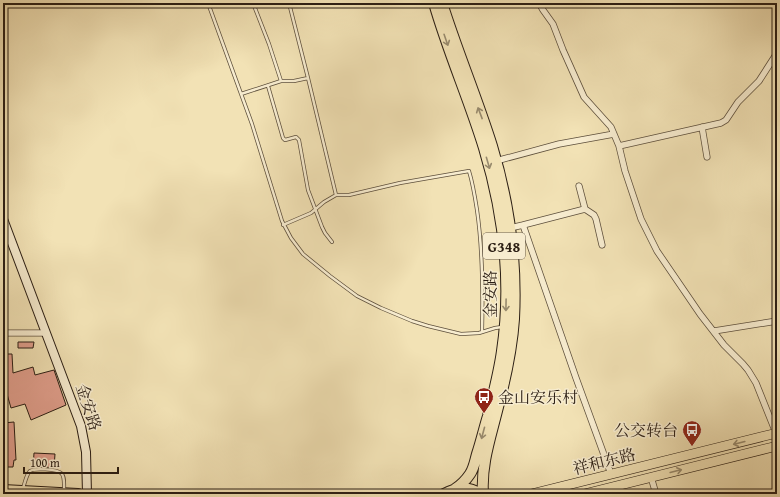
<svg xmlns="http://www.w3.org/2000/svg" width="780" height="497" viewBox="0 0 780 497" font-family="'Gentium Book Plus','Noto Serif SC',serif">
<rect width="100%" height="100%" fill="#f2e2b5"/>
<filter id="stains"><feTurbulence type="fractalNoise" baseFrequency=".005" numOctaves="4"/><feColorMatrix values="0 0 0 0 .2 0 0 0 0 .09 0 0 0 0 .02 0 0 0 .5 -.17"/></filter>
<radialGradient id="worn" r=".72"><stop offset=".6" stop-color="#630" stop-opacity="0"/><stop offset="1" stop-color="#630" stop-opacity=".3"/></radialGradient>
<path fill="#e19f8d" stroke="#2b1e14" d="M18,342H34L33,348H18Z
M3,354H12L13,373L33,367L35,375L54,370L66,405L31,420L25,404L11,408L3,380Z
M14,422L16,460H14L13,467H3V423Z
M34,453L55,454L54,468L46,467H33Z"/>
<g fill="none" stroke-linecap="round" stroke-linejoin="round">
<defs>
<path id="lane" d="M208,3L252,124L282,221L291,238L303,254L330,276L357,296L381,308L412,321L428,326L461,334L479,333L495,328L502,327
M253,3L269,44L281,81
M289,3L308,78L336,195
M268,86L283,138L285,140L296,137L299,140L308,190L322,227L325,233L332,242
M241,94L281,81H294L308,78
M283,225L311,213L324,202L336,195H349L400,183L469,171C473,184 475,197 477,210C483,251 483,291 482,332
M23,488C25,483 26,475 30,471C34,468 57,469 61,473C65,476 64,485 64,491"/>
<path id="street" d="M539,3L543,10L553,24L563,50L584,97L611,127L619,146L625,171L641,219L657,251L700,314L724,345L743,364L748,370L756,383L776,433
M702,127L707,157
M619,146L721,123L726,120L738,102L759,81L777,53
M496,161L559,144L614,134
M579,186L585,209L594,215L596,219L602,245
M523,225L585,209
M510,228L523,225L576,378L611,474
M714,331L777,321
M3,333H46
M651,477L656,494
M616,486L618,494"/>
<path id="secondary" d="M3,219L81,426L86,452L87,494"/>
<path id="primary" d="M531,494L777,433
M584,494L777,446"/>
<path id="highway" d="M434,3C448,52 469,99 484,148C504,214 512,283 502,351C499,373 493,395 488,416C484,429 481,442 477,454C475,461 474,468 470,474C466,480 461,485 455,489
M442,3C457,51 477,98 492,146C509,202 517,260 514,319C512,350 505,381 497,411C490,439 481,465 483,494
M3,490L78,494
M444,494C456,487 469,486 480,494"/>
</defs>
<use href="#lane" stroke="#5d4f3c" stroke-width="4"/>
<use href="#street" stroke="#5d4f3c" stroke-width="7"/>
<use href="#secondary" stroke="#2b1e14" stroke-width="10"/>
<use href="#primary" stroke="#2b1e14" stroke-width="10"/>
<use href="#highway" stroke="#2b1e14" stroke-width="12"/>
<use href="#lane" stroke="#f7eccf" stroke-width="2.5"/>
<use href="#street" stroke="#f7eccf" stroke-width="5.5"/>
<use href="#secondary" stroke="#f7eccf" stroke-width="8"/>
<use href="#primary" stroke="#f2e2b5" stroke-width="9"/>
<use href="#highway" stroke="#f2e2b5" stroke-width="10"/>
</g>
<defs><path id="oneway-shaft" d="M-6 0H5M1.5-3L5.5 0L1.5 3" fill="none" stroke-width="1.6" stroke-linecap="round" stroke-linejoin="round"/></defs>
<g stroke="#988a6d">
<use href="#oneway-shaft" transform="translate(446 40) rotate(71)"/>
<use href="#oneway-shaft" transform="translate(480 113) rotate(-111)"/>
<use href="#oneway-shaft" transform="translate(488 163) rotate(74)"/>
<use href="#oneway-shaft" transform="translate(506 305) rotate(91)"/>
<use href="#oneway-shaft" transform="translate(483 433) rotate(105)"/>
<use href="#oneway-shaft" transform="translate(739 443) rotate(166)"/>
<use href="#oneway-shaft" transform="translate(676 471) rotate(-14)"/>
</g>
<defs>
<symbol id="bus-pin" viewBox="-11 -11 22 30"><path d="M0 17L-7.5 6A9.5 9.5 0 1 1 7.5 6Z" fill="#8f2418" stroke="#f7eccf"/><path d="M-5-6H5V4H4V6H2V4H-2V6H-4V4H-5ZM-3.5-4V0h7V-4ZM-3.5 1.2v1.5H-2V1.2ZM2 1.2v1.5H3.5V1.2Z" fill="#fff"/></symbol>
</defs>
<g fill-rule="evenodd">
<use href="#bus-pin" x="473" y="386" width="22" height="30"/>
<use href="#bus-pin" x="681" y="419" width="22" height="30"/>
</g>
<g text-anchor="middle" dominant-baseline="central" stroke-width="3" stroke-linejoin="round" paint-order="stroke">
<rect fill="#f7eccf" stroke="#685c4c" stroke-width="1" x="483" y="233" width="42" height="26" rx="3"/>
<g font-size="15" font-weight="bold" fill="#2b1e14">
<text x="504" y="246">G348</text>
</g>
<g font-size="16" fill="#2b1e14" stroke="#f7eccf">
<text transform="translate(490 294) rotate(-90)">金安路</text>
<text transform="translate(89 407) rotate(72)">金安路</text>
<text transform="translate(604 461) rotate(-14)">祥和东路</text>
</g>
<g font-size="16" fill="#2b1e14" stroke="#f7eccf" text-anchor="start">
<text x="498" y="397">金山安乐村</text>
<text x="678" y="430" text-anchor="end">公交转台</text>
</g>
</g>
<rect width="780" height="497" fill="none" stroke="#f2e2b5" stroke-width="16"/>
<rect x="4" y="4" width="772" height="489" fill="none" stroke="#2b1e14" stroke-width="2"/>
<rect x="8" y="8" width="764" height="481" fill="none" stroke="#2b1e14"/>
<path d="M24 467v6h94v-6" fill="none" stroke="#2b1e14" stroke-width="2"/>
<text x="30" y="467" font-size="12" fill="#2b1e14" stroke="#f7eccf" stroke-width="3" paint-order="stroke">100 m</text>
<rect width="100%" height="100%" filter="url(#stains)"/>
<rect width="100%" height="100%" fill="url(#worn)"/>
</svg>
